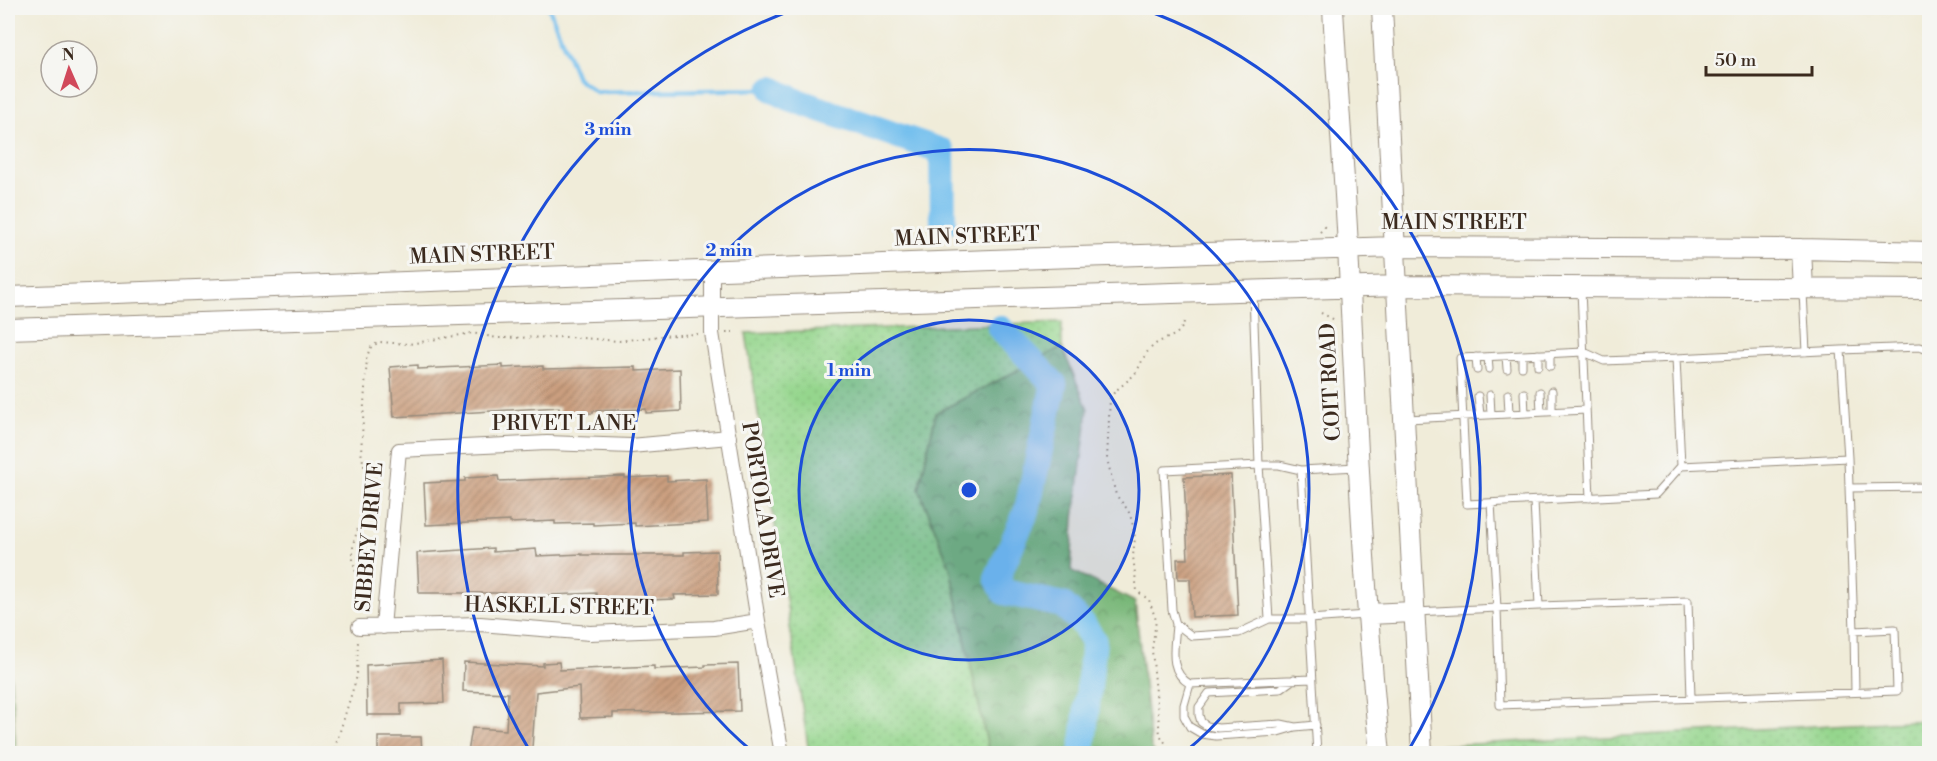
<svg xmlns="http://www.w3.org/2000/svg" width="1937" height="761" viewBox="0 0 1937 761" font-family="'Libre Bodoni',serif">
<defs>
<pattern id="grass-dots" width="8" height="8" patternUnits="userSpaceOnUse" patternTransform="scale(1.5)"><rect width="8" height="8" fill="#95d68d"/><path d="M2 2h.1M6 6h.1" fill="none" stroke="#81b879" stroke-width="1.8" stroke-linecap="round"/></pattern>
<pattern id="forest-crowns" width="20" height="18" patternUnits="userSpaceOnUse" patternTransform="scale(1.5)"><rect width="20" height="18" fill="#78b778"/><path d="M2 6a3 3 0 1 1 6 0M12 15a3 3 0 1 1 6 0" fill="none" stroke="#649562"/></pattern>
<pattern id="building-hatch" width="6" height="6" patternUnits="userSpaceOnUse" patternTransform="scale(1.5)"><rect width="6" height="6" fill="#cb9f7f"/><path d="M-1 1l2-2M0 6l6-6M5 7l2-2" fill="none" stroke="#a68267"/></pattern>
</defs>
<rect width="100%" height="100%" fill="#f6f6f2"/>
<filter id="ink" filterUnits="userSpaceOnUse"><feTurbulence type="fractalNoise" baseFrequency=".0167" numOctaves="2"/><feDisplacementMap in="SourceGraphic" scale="12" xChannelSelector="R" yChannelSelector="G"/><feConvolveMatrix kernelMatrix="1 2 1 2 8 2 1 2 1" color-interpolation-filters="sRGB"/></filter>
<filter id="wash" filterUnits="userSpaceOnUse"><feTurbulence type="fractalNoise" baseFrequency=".008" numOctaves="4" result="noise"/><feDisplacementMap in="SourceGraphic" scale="24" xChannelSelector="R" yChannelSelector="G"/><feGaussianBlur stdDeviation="1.35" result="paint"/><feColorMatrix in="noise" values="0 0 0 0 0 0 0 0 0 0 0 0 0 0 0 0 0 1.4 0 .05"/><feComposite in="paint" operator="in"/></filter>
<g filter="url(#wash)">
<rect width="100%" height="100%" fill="#f0ecd9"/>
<path fill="url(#grass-dots)" stroke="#688056" stroke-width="1.5" d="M1062,322V347L936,413L919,489L950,567L989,753H809L746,333Z
M8,643L16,753H8Z
M1929,720V753L1436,754V746Z"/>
<path fill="url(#forest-crowns)" stroke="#5a704b" stroke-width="1.5" d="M1062,347L1088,409L1074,519L1071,570L1135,602L1151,747L1155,753H989L950,567L919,489L936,413Z"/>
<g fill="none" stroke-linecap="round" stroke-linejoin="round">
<path stroke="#75c0ee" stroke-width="4.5" d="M549,8L577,78L596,92L772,89"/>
<path stroke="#75c0ee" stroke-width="26" d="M772,89L794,100L942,151L943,224
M1000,328L1054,384L1027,510L997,578L1004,592L1063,605L1083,624L1094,641L1082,752L1084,754"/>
</g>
<g id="blocks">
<path fill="url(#building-hatch)" d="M418,365V369L503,365V368L543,366V369L636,367V371L680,369L681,411L646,413V409L593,411V413L559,414V407L394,417L390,367Z
M1231,475L1238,615L1192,617L1190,579H1178L1177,559H1188L1184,477Z
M498,476L499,481L625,476V478L667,476V481L706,479L708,522L635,526V523L593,525V523L555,524V521L510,523V521L426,525L424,483L465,481V478Z
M493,548V552L536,549L537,556L582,554V555H684V552L717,551L718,594L674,595L675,599L597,602L596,593L506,597V593H419L417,553Z
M442,660L444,703L401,704V715H367L366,665Z
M464,662L543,666V663L559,662L560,670L654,666V669L705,667V665L738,664L740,711L613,713V717L580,718L579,687L536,692L532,748H514V753H468L472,728L506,730L508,693L463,691Z
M378,737H421L422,753H378Z"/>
</g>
</g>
<g filter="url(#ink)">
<use href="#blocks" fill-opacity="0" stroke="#968b7c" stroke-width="1.5"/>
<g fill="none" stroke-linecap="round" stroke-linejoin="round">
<defs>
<path id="service" d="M1581,290L1590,498
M1803,292L1806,352
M1253,293L1259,465L1269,619L1239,633L1192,636L1176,624L1172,610L1164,470L1259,465H1279L1301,470L1357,467
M1841,350L1920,347L1930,351
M1584,352L1604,361L1676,358L1681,466L1656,494L1467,504L1460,358Z
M1538,354V366
M1550,354V366
M1522,355V367
M1506,356L1507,369
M1476,357L1477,370
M1488,357L1489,369
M1676,358L1841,350L1848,458L1681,466
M1552,391V411
M1540,392L1541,412
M1524,393L1525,413
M1508,394L1509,413
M1490,395L1491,414
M1478,396L1480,415
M1407,419L1586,410
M1301,470L1317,754
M1849,488L1930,487
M1534,501L1539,606L1497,608L1500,705L1897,691L1895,629L1854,631L1848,458
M1539,606L1688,601L1691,698
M1416,612L1497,608L1491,503
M1269,619H1309L1366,615
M1176,624C1175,646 1167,671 1190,684L1312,679
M1854,631L1855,692
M1294,679L1280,689L1209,693L1199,707V715L1201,722L1207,726L1218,728L1281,724L1295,727
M1190,684L1184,705V716L1190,727L1202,734L1216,736L1278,732L1295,727L1316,725"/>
<path id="minor" d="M712,272V333L758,621L782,754
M359,627L480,624L590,633L714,628L758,621
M383,627L399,450L547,443L631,446L729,437"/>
<path id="secondary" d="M1333,8C1337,87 1344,167 1348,247C1356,416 1363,585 1380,754
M1382,8L1422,754
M1801,249L1803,289
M8,297L1044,258L1396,247L1801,249L1930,252
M8,329L1398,286L1930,289
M1369,614L1413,612"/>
</defs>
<use href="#service" stroke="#968b7c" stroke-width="9"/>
<use href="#minor" stroke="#968b7c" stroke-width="16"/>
<use href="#secondary" stroke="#968b7c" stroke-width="22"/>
<path stroke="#968b7c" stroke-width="2" stroke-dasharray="1.5 4.5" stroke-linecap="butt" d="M1320,232L1325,226
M1321,313L1335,320
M1184,322C1180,339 1163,336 1152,347C1144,354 1142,362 1137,371C1130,381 1117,387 1110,398L1107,459L1116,495L1128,510L1132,521L1135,538L1133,556L1137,591L1149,600L1156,620L1152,650L1160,735L1168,747L1185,754
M726,332H733
M359,613L360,588L353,561V544L368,498L367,480L361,452L367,357L370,348L379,342L409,344L472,333L497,338L569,337L619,341L660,336L699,334
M333,754L357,676L358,640"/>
<use href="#service" stroke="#fff" stroke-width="7"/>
<use href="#minor" stroke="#fff" stroke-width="14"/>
<use href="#secondary" stroke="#fff" stroke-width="20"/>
</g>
</g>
<circle cx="969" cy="490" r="170" fill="#1d4ed8" fill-opacity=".12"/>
<g fill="none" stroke="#1d4ed8" stroke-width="3">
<circle cx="969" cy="490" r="170"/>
<path d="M753 752A340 340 0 1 1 1185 752"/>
<path d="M531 753A511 511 0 0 1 798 8M1140 8A511 511 0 0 1 1407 753"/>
</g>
<g text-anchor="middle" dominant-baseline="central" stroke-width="6" stroke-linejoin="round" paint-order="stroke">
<g font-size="21" fill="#3b2a1e" stroke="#f6f6f2">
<text x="1454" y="223">MAIN STREET</text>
<text transform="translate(967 237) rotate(-2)">MAIN STREET</text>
<text transform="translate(482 255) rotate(-2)">MAIN STREET</text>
<text transform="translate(1331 382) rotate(-93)">COIT ROAD</text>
<text x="564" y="424">PRIVET LANE</text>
<text transform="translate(762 510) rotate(81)">PORTOLA DRIVE</text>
<text transform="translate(370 537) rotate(-85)">SIBBEY DRIVE</text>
<text transform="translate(559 607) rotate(1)">HASKELL STREET</text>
</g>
</g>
<circle cx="969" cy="490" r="9" fill="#1d4ed8" stroke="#f6f6f2" stroke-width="3"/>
<g font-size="18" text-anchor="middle" font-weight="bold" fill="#1d4ed8" stroke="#f6f6f2" stroke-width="6" stroke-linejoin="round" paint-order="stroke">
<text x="608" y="135">3 min</text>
<text x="729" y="256">2 min</text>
<text x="849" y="376">1 min</text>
</g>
<rect width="1937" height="761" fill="none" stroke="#f6f6f2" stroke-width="30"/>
<g transform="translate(69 69) rotate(357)"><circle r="28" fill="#f6f6f2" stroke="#aba49d" stroke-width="1.5"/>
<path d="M0-4.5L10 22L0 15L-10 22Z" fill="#d1495b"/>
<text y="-9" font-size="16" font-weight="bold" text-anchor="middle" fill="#3b2a1e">N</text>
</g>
<path d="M1706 66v9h106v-9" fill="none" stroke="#3b2a1e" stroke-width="3"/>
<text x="1715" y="66" font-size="18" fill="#3b2a1e" stroke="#f6f6f2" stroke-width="4.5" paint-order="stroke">50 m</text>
</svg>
